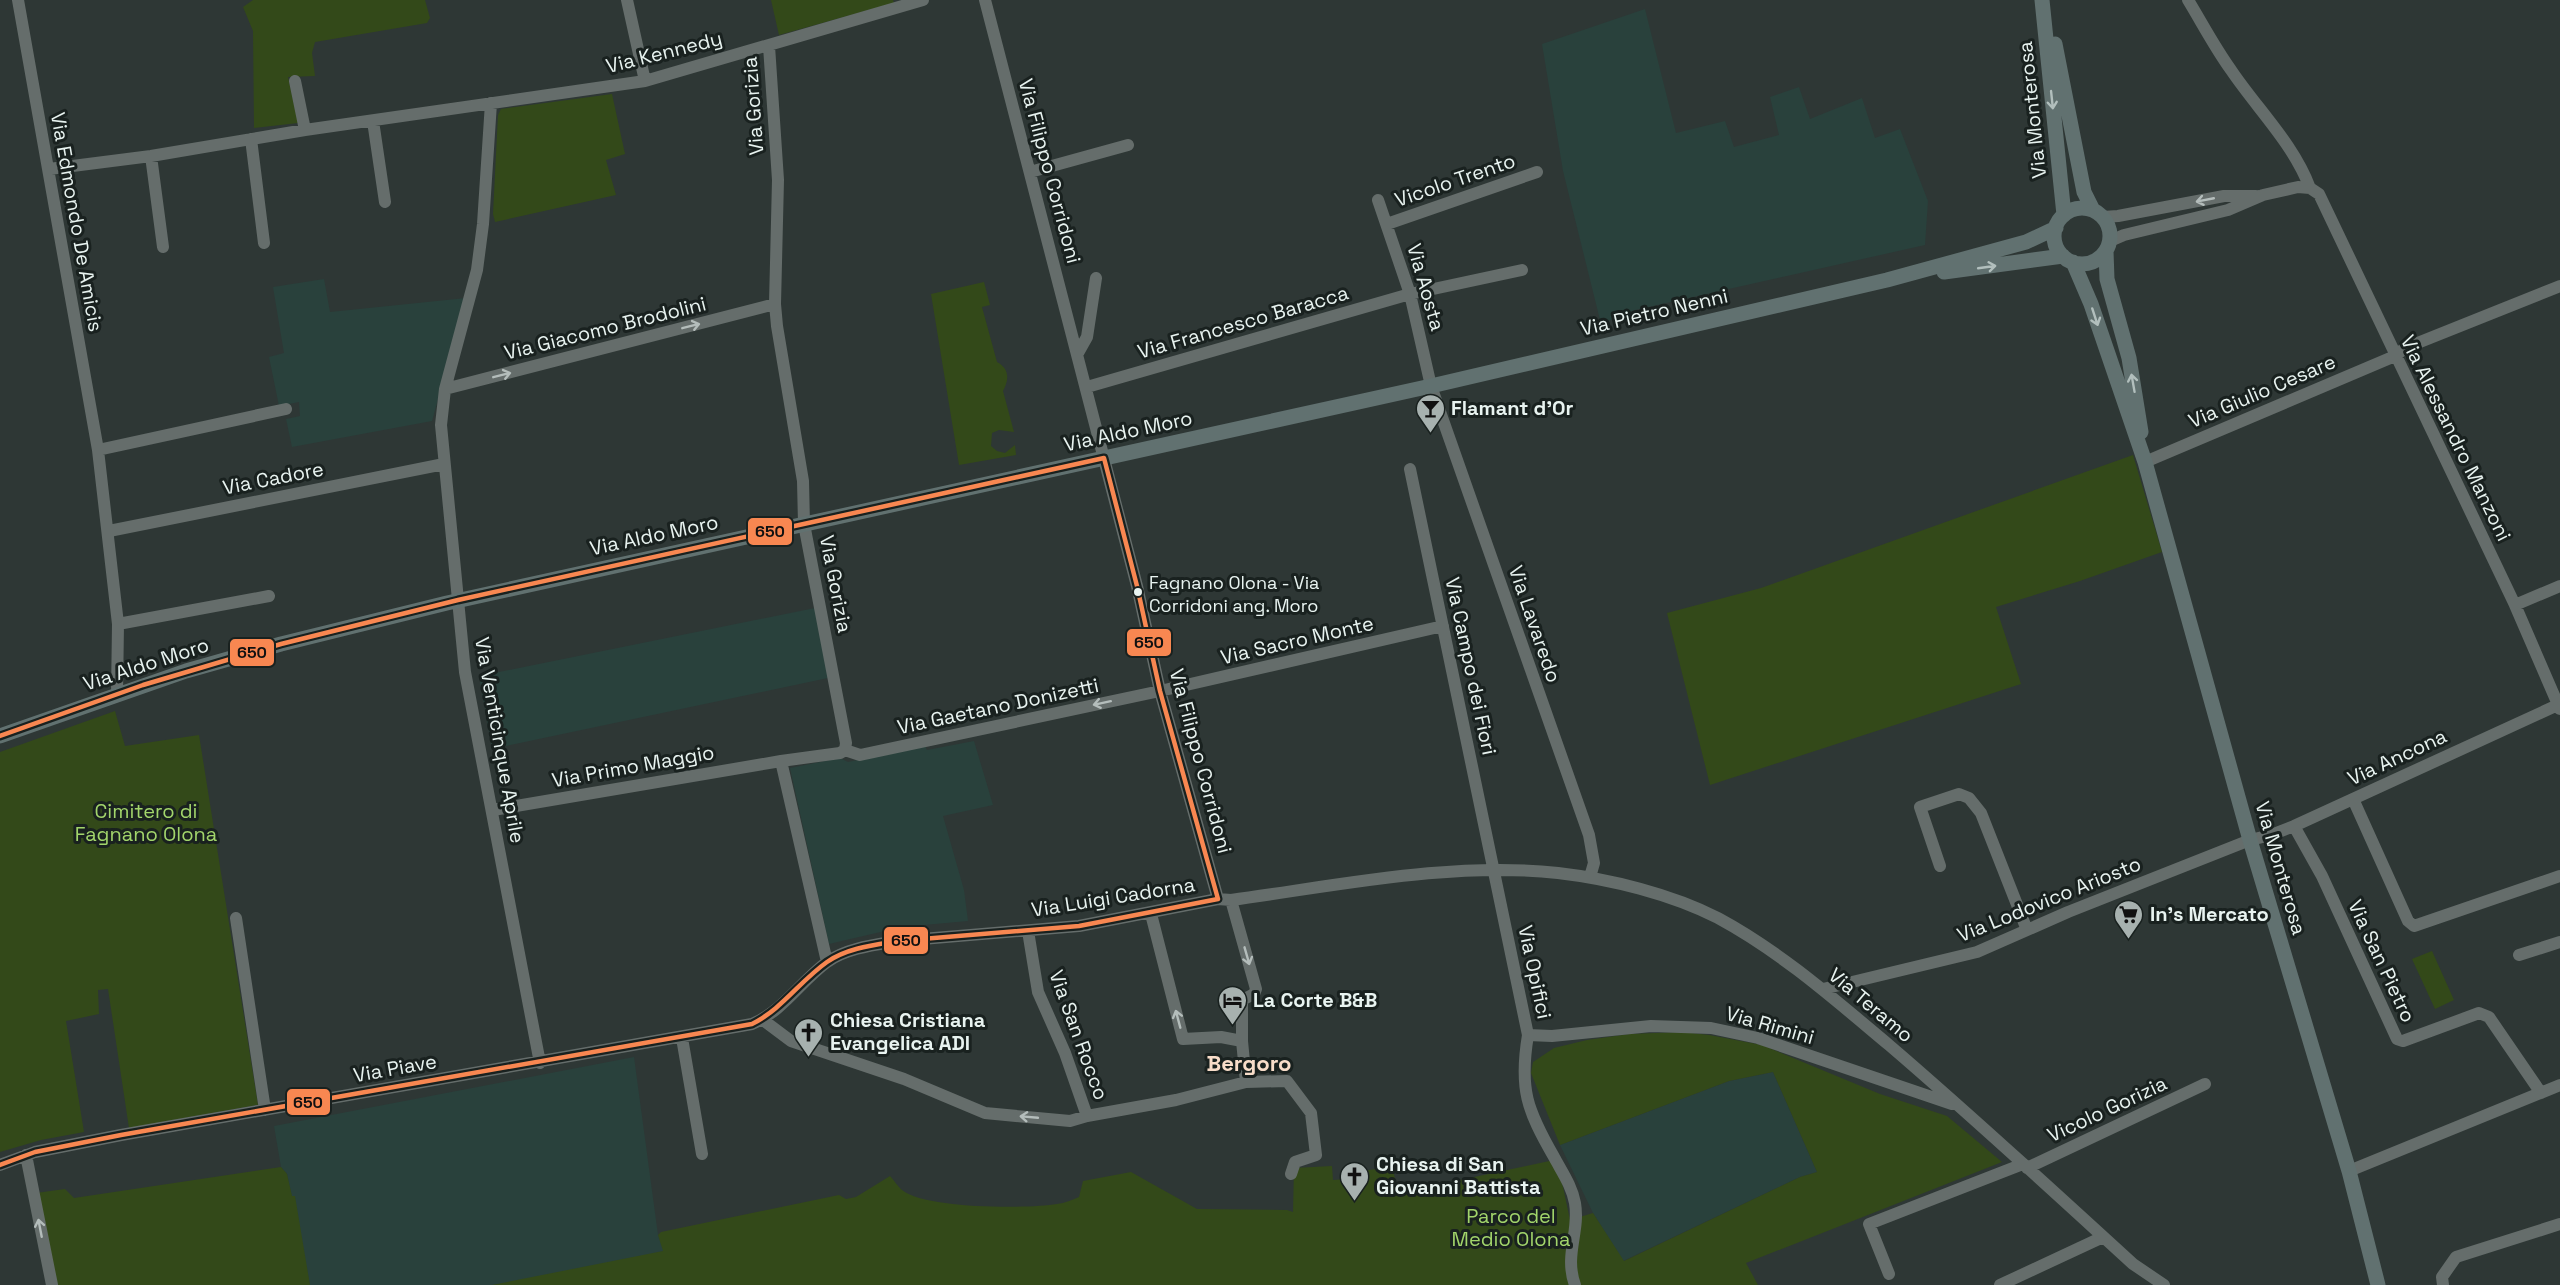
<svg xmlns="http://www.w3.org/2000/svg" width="2560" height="1285" viewBox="0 0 2560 1285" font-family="'Space Grotesk',sans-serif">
<rect width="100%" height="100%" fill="#2e3735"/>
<path fill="#29413c" d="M1645,9L1676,133L1725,121L1734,147L1779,135L1770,97L1799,87L1810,119L1862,98L1875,138L1900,129L1928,201L1925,245L1635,310L1601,324L1563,171L1542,44Z
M324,279L330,312L466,298L432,421L292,447L286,419L300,416L299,402L279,406L269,357L284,353L273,287Z
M815,608L828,678L492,749L479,676Z
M974,741L993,805L943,816L964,890L968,921L902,927L829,944L790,768L840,758L848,762L925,746L927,750Z
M634,1057L658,1235L664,1251L530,1285H310L287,1174L281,1167L274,1126Z
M1773,1072L1817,1172L1800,1177L1623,1261L1593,1213L1560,1145L1729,1081Z"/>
<path fill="#334919" d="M253,0H425L430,18L427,23L315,42L312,53L315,76L288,77L298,123L254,128L253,31L243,7Z
M771,0H893L894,3L779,35Z
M612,94L625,154L606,160L616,195L495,222L493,214L498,115L501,109Z
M984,282L990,305L982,307L997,362C1010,369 1009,380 1003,391L1014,432L999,430L992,433L991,446L997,451L1005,453L1015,445L1016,455L959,465L931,294Z
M2133,455L2162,552L2080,581L1996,607L2021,684L1710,785L1667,613L1761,588Z
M115,711L125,746L199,735L258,1105L129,1128L108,989L98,990L99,1014L66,1021L84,1132L41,1140L0,1152V752Z
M2432,951L2454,1000L2435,1009L2412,959Z
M1682,1032L1709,1035L1762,1045L1880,1094L1947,1116L2002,1162L1746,1263L1758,1285H492L663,1251L658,1235L661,1232L839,1195L846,1199L856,1197L890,1176C894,1180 898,1187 902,1190C925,1209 1027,1209 1057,1204C1065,1203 1072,1200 1079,1197L1083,1181L1131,1172L1197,1209L1287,1210L1293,1212L1294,1168L1332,1166L1333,1180L1361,1178V1171L1392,1167L1399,1193L1554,1160L1563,1187L1570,1220L1593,1213L1624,1261L1800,1177L1817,1172L1773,1072L1729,1081L1560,1145L1531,1073L1533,1062L1554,1048L1587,1040L1630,1034Z
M281,1167L287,1174L292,1196H295L310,1285H57L36,1193L65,1189L74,1198Z"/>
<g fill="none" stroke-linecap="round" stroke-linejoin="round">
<path stroke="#656d6b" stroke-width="12" d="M18,0L98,450L118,624L117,694
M627,0L645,81
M985,0L1137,586L1160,691L1218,899
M2188,0C2202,23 2215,48 2231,70C2258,110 2293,143 2310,188
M769,46L778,180L775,304L777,326L803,481L804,524L846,743L845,750L840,753L781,761L827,962
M295,81L305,130
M491,103L483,224L477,270L445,389L441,425L465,672L540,1063
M373,121L385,202
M251,139L264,243
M151,156L163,247
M49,169L151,156L305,130L645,81L923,0
M1030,172L1128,145
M1378,200L1410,294L1431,386L1589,835L1594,863L1590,877
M2103,217L2118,216L2224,196H2256
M1387,224L1537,172
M2110,241L2124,235L2228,210L2263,195L2298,187L2310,188L2319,194L2515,605L2560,709
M1078,353L1087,337L1096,278
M1087,387L1410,294L1522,270
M445,389L775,304
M98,450L286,409
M2145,462L2395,356L2405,348L2560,286
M1410,469L1528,1035C1519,1089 1527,1110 1554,1157C1562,1172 1572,1186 1575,1203C1580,1232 1564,1255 1575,1285
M109,531L444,464
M2515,605L2560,586
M118,624L269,596
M845,750L860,755L1160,691L1443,626
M2353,799L2408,921L2414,926L2560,876
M493,810L781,761
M2294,826L2322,876L2397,1039L2403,1041L2479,1013L2489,1017L2541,1093
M1940,866L1920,807L1959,794L1969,798L1981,813L2027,930
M1231,900L1256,989L1254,994L1242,1000V1041L1246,1082
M1151,914L1183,1039L1221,1037L1242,1041
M236,918L265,1110
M1028,931L1038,992L1065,1053L1087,1116
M2519,955L2560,942
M1823,989L1977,952L2068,912L2250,840L2271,835L2294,826L2560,704
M763,1020L791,1041L904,1079L985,1113L1070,1121L1087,1116L1176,1100L1246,1082L1287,1081L1311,1113L1316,1155L1295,1162L1291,1174
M1528,1035L1552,1036L1651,1026L1711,1028L1758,1038L1952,1104
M682,1038L702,1154
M26,1155L52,1285
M0,1165L35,1152L121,1135L752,1024C783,1011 800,982 827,962C847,948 874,945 898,941L1079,926L1218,899L1231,900C1335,886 1454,861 1558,873C1610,879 1671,894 1718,918C1781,952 1834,999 1889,1045C1972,1116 2052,1190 2133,1264L2164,1285
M2027,1168L2205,1084
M2349,1171L2560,1085
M1889,1274L1869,1224L2023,1164
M2000,1285L2103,1237
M2443,1285L2442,1277L2456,1257L2560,1224"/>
<path stroke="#617170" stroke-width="15" d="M2042,0L2064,215
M2055,44L2084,192L2093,210
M2054 236a28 28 0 1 1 56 0a28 28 0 1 1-56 0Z
M2106,251L2107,279L2129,358L2141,432
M2073,262L2091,304L2145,462L2250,840L2349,1171L2378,1285
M1944,272L2063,256
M0,736L186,671L281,644L447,603L1431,386L1887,280L2026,242L2056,228"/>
<defs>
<path id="bus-1" d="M0,736L143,685L281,644L458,600L1104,458L1137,586L1160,691L1218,899
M0,1165L35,1152L121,1135L752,1024C782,1009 800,981 827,962C847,948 874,945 898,941L1079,926L1218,899"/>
</defs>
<use href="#bus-1" stroke="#19211f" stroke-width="9"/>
<use href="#bus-1" stroke="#f88751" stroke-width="4.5"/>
</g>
<defs><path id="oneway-shaft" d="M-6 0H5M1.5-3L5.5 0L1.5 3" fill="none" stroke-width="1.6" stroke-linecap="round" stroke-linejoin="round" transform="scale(1.5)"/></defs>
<g stroke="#b2bfbd">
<use href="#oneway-shaft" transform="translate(2052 100) rotate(84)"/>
<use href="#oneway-shaft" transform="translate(1987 267) rotate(-8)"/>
<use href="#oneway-shaft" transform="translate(2095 317) rotate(72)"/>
<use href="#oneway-shaft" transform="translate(2133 383) rotate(-100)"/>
</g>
<g stroke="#b4bdbb">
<use href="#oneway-shaft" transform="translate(2205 200) rotate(169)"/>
<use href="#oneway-shaft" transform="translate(691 326) rotate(-14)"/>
<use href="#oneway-shaft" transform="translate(502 375) rotate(-14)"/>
<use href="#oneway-shaft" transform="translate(1102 703) rotate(168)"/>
<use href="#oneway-shaft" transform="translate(1247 956) rotate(74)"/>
<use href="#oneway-shaft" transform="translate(1178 1019) rotate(-105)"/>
<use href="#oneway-shaft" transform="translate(1029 1117) rotate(-175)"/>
<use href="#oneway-shaft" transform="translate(40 1228) rotate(-101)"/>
</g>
<defs>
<symbol id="bar-pin" viewBox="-11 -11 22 30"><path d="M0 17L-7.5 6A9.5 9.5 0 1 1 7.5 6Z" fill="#a7b1af" stroke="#19211f"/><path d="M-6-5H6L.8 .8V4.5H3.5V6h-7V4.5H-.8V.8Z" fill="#111"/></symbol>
<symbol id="supermarket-pin" viewBox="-11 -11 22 30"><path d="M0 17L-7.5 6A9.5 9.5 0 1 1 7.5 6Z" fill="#a7b1af" stroke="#19211f"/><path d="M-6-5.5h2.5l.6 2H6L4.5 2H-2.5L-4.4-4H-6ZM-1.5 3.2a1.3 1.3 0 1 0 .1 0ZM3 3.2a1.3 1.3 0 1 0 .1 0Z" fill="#111"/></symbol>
<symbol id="hotel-pin" viewBox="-11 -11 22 30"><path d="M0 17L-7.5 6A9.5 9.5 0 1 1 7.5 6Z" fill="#a7b1af" stroke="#19211f"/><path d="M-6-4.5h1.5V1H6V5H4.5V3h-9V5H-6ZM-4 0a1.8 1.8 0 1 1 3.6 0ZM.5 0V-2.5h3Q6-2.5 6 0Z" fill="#111"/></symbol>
<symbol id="church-pin" viewBox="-11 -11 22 30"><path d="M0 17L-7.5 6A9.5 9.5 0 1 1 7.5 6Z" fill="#a7b1af" stroke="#19211f"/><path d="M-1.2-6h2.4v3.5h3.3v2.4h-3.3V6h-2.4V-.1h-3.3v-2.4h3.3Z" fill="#111"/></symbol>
</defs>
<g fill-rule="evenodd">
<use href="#bar-pin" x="1414" y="392" width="33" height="45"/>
<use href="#supermarket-pin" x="2112" y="898" width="33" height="45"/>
<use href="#hotel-pin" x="1216" y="984" width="33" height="45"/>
<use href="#church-pin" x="792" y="1016" width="33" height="45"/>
<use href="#church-pin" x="1338" y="1160" width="33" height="45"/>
</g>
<circle fill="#e8f3f0" stroke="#19211f" stroke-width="2" cx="1138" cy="592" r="5"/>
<g text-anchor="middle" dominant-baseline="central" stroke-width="6" stroke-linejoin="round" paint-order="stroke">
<g font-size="18" fill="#e8f3f0" stroke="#19211f" text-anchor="start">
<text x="1149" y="582">Fagnano Olona - Via<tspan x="1149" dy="23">Corridoni ang. Moro</tspan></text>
</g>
<g font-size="20" fill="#e8f3f0" stroke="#19211f">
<text transform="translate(664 52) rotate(-14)">Via Kennedy</text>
<text transform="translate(753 106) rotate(-94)">Via Gorizia</text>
<text transform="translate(2032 110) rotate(-96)">Via Monterosa</text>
<text transform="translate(1050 171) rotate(75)">Via Filippo Corridoni</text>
<text transform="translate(1455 180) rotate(-19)">Vicolo Trento</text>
<text transform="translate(77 222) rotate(80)">Via Edmondo De Amicis</text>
<text transform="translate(1426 287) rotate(74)">Via Aosta</text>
<text transform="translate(1654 312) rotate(-13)">Via Pietro Nenni</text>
<text transform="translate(1243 322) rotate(-16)">Via Francesco Baracca</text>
<text transform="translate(605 328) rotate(-14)">Via Giacomo Brodolini</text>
<text transform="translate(2262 391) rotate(-23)">Via Giulio Cesare</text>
<text transform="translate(1128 431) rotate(-12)">Via Aldo Moro</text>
<text transform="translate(2456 438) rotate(64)">Via Alessandro Manzoni</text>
<text transform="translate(273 478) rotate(-11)">Via Cadore</text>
<text transform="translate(654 535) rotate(-12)">Via Aldo Moro</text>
<text transform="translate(836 584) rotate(79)">Via Gorizia</text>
<text transform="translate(1535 624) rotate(71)">Via Lavaredo</text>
<text transform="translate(1297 640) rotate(-13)">Via Sacro Monte</text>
<text transform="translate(146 664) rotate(-18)">Via Aldo Moro</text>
<text transform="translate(1471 666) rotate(78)">Via Campo dei Fiori</text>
<text transform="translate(998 706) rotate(-12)">Via Gaetano Donizetti</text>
<text transform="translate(500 740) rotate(80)">Via Venticinque Aprile</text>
<text transform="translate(2397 757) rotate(-25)">Via Ancona</text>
<text transform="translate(1201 761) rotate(75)">Via Filippo Corridoni</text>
<text transform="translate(633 766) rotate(-10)">Via Primo Maggio</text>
<text transform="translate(2281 868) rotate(74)">Via Monterosa</text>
<text transform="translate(1113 897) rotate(-9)">Via Luigi Cadorna</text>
<text transform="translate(2049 899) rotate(-22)">Via Lodovico Ariosto</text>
<text transform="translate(2382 961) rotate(65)">Via San Pietro</text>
<text transform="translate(1535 972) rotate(78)">Via Opifici</text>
<text transform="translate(1871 1005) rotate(40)">Via Teramo</text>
<text transform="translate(1770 1025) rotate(16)">Via Rimini</text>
<text transform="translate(1079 1035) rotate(70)">Via San Rocco</text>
<text transform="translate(395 1068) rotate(-10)">Via Piave</text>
<text transform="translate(2107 1109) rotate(-25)">Vicolo Gorizia</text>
</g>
<g font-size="20" font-weight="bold" fill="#e8f3f0" stroke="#19211f" text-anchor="start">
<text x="1451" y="408">Flamant d'Or</text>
<text x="2150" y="914">In's Mercato</text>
<text x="1253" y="1000">La Corte B&amp;B</text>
<text x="830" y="1020">Chiesa Cristiana<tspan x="830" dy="23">Evangelica ADI</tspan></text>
<text x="1376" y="1164">Chiesa di San<tspan x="1376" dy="23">Giovanni Battista</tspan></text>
</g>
<g font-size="20" fill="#a2d56b" stroke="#19211f">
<text x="146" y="811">Cimitero di<tspan x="146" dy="23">Fagnano Olona</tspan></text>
<text x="1511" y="1216">Parco del<tspan x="1511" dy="23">Medio Olona</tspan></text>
</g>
<g font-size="22" font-weight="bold" fill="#f8ddc9" stroke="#19211f">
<text x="1249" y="1063">Bergoro</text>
</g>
</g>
<g stroke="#19211f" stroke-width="2">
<rect x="747" y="517" width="46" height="29" rx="6" fill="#f88751"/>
<rect x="1126" y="628" width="46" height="29" rx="6" fill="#f88751"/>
<rect x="229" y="638" width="46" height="29" rx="6" fill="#f88751"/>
<rect x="883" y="926" width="46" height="29" rx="6" fill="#f88751"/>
<rect x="286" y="1088" width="45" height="28" rx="6" fill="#f88751"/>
</g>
<g font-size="16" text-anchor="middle" font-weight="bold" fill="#111">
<text x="770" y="537">650</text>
<text x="1149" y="648">650</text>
<text x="252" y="658">650</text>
<text x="906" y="946">650</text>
<text x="308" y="1108">650</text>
</g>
</svg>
